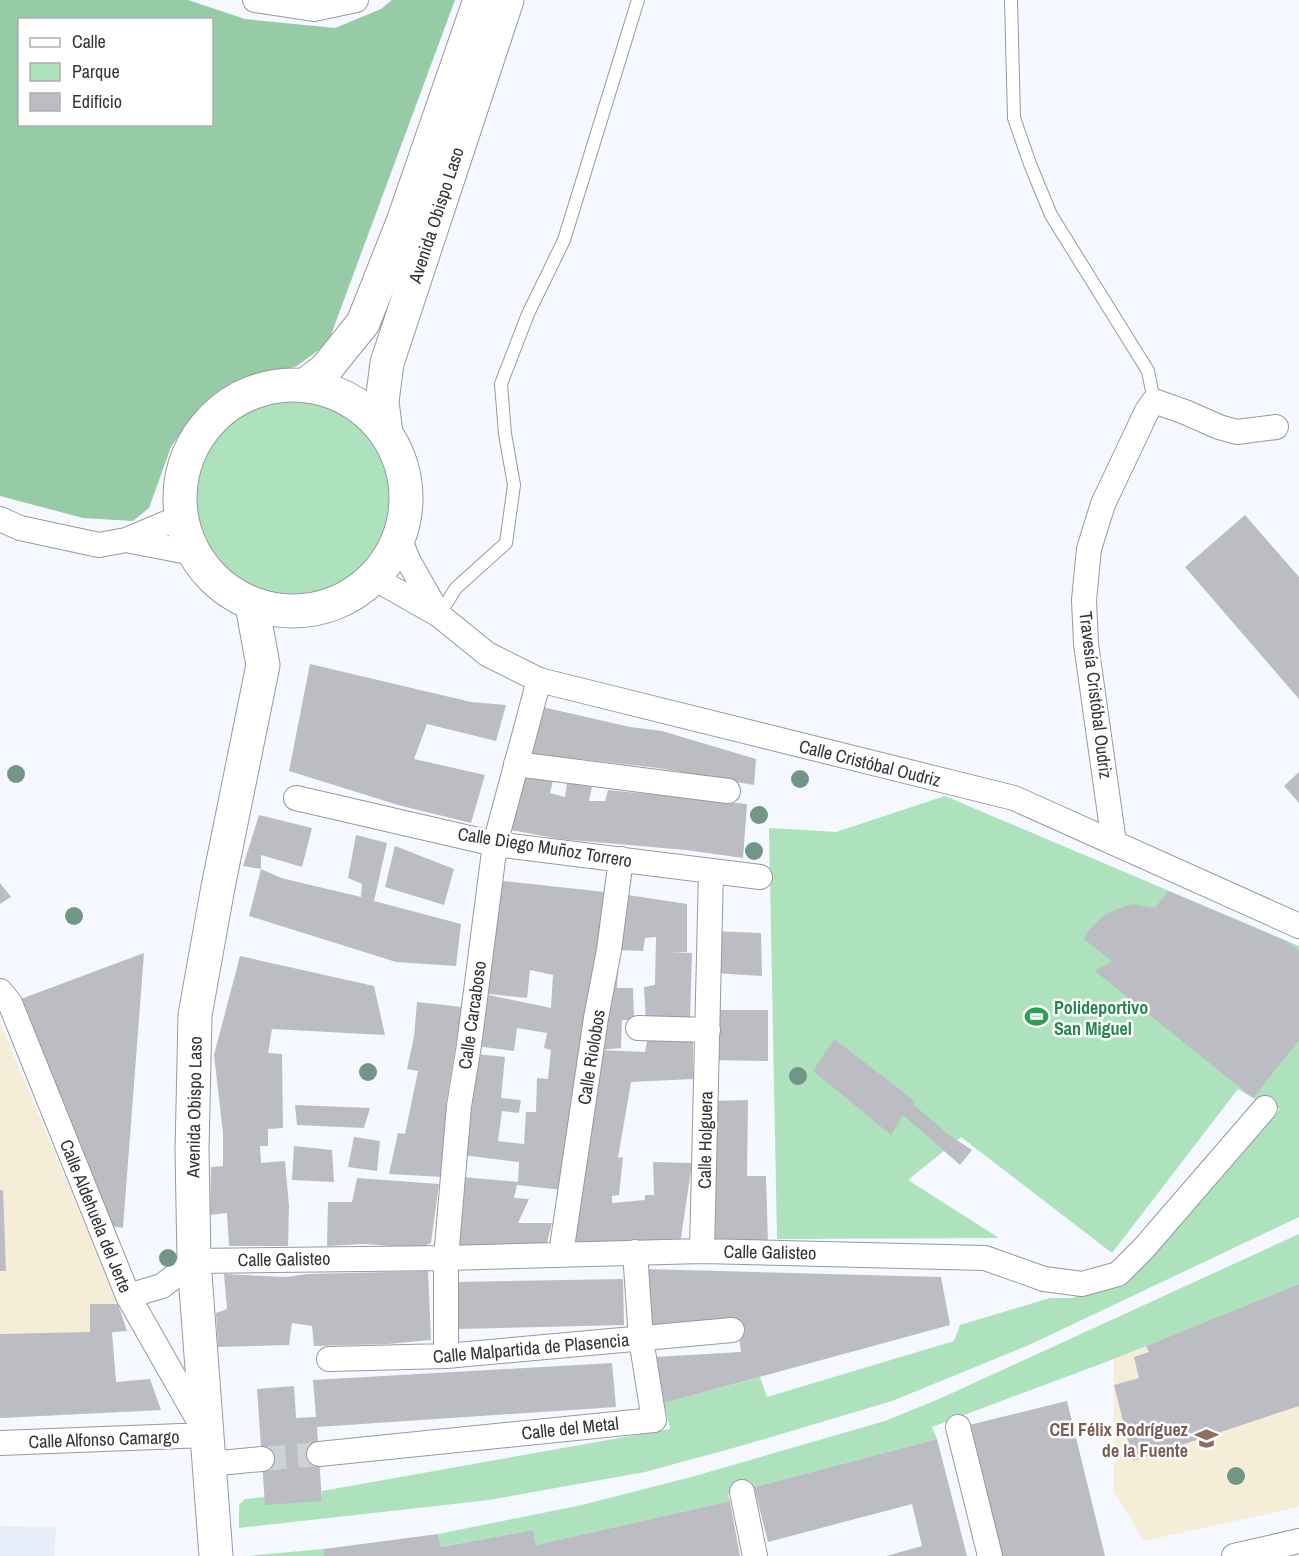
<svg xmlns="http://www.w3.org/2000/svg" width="1299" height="1556" viewBox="0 0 1299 1556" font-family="'Archivo Narrow',sans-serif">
<rect width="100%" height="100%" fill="#f5f8fe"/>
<path fill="#e8edfa" d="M0,1526L56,1527L54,1556H0Z"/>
<path fill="#f6edd8" d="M0,1022L118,1304L127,1331L112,1333L116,1382L150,1379L161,1410L0,1418Z
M1299,1284V1507L1144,1541L1114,1492V1359Z"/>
<path fill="#ade2bc" d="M196 497a97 97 0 1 1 194 0a97 97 0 1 1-194 0Z
M945,796L1299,946V1217L1029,1345L892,1401L744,1445L645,1472L489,1500L239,1528V1505L245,1499L265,1497L322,1501V1491L670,1429L664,1403L760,1377L767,1397L954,1341L960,1325L1050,1298H1072L1118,1284L1139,1266L1280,1109L1253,1098L1238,1089L1112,1253L961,1137L908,1180L999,1238L777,1239L769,828L836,832Z
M1299,1234V1284L1114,1359L932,1427L937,1439L728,1494L730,1501L536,1545L533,1530L441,1547L438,1534L582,1505L695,1476L885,1421L939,1399Z
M324,1549V1556H247Z"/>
<path fill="#97cba5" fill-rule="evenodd" d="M0,0H188L245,19L335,28L381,9L392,0H455L328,343L297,366L251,378L228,388L195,413L171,447L149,508L133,521L83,518L0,496ZM20,20H212V124H20Z"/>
<path fill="#bbbdc3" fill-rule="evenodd" d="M1245,515L1299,577V699L1185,567Z
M310,664L471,702L506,705L496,741L427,724L414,759L485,775L471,823L398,805L289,771Z
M538,706L630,727L662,731L756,759L754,785L658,768L526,753Z
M1299,772V803L1284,786Z
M519,776L553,780L550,793L565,797L567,783L592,787L589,801H605L608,790L747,804L743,858L686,850L560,839L499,828Z
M259,815L312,828L302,867L261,855V869L281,878L361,897L362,884L348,878L356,835L387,843L374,901L461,924L456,966L396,962L249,916L261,869L243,866Z
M395,846L454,869L444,905L385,887Z
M495,880L605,892L603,920L591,984L563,1190L517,1185L514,1198L529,1199L518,1223H552L546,1247L451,1245L462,1177L518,1182L519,1162L455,1154L468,1053L505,1057L501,1098L521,1100L519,1113L502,1111L498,1141L524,1144L526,1112H536L537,1078L548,1079L551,1050L544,1048L547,1033L517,1028L514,1051L469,1045ZM530,970L553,975L551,1008L479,993L527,998Z
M0,883L11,897L0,904Z
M1168,891L1286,941L1299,951V1040L1253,1098L1095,971L1112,961L1084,939L1088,931L1103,916L1117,909L1133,904L1155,908Z
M628,895L687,904V952H669L692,953L690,1021H646L644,987L655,985L656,937L645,938L643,951L619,950Z
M713,931L761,933L762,976L713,973Z
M609,950H619L617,988H633L634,1020H622L621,1048L600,1050L645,1052L648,1036H693V1079L631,1082L618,1158L623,1157L619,1195L612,1196V1203L645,1200V1195H654L653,1162L692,1163L680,1245L565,1244L579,1160H582L586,1115L600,1018H596Z
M144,953L123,1228L111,1226L10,1003Z
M240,956L374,986L385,1035L272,1029L268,1053L282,1054L283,1128L268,1129V1146H260L261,1163L285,1161L289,1206L288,1246H229L227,1213L210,1215L211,1167L223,1166V1133L214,1055Z
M417,1002L462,1007L446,1104V1141L443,1177L389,1174L398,1133L405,1134L418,1071L407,1069L414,1037Z
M712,1010H768V1061L712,1060Z
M834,1039L915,1101L913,1104L949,1135L972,1150L960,1165L903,1115L891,1135L813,1071Z
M748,1100L747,1176H766L768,1244L717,1245L708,1237L712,1101Z
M295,1105L370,1108L364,1128L297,1125Z
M354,1137L380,1141L377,1171L348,1167Z
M294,1146L332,1150L334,1182L292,1180Z
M357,1178L439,1184L431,1243L420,1248L365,1244L327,1246L328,1202H352Z
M0,1190H3L6,1271H0Z
M644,1269L941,1277L950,1325L664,1403L654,1357L741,1352L737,1323L648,1329Z
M428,1271L431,1340L388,1344L314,1346L312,1326L292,1323L289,1345L218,1347L216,1313L227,1309L224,1274L286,1277L307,1274Z
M623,1279L624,1325L458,1329L457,1282Z
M1299,1284V1406L1133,1461L1114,1385L1139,1378L1134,1357L1149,1352L1146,1346Z
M90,1304H118L127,1331L112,1332L116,1382L150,1379L161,1410L0,1418V1334L90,1332Z
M612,1363L616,1407L317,1427L322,1501L265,1505L257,1389L294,1386L296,1418L316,1417L313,1380Z
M1067,1401L1105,1556H1001L969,1425Z
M937,1439L967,1556H886L922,1546L912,1504L768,1542L754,1487Z
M730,1501L740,1556H324V1549L438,1534L441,1547L533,1530L536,1545Z"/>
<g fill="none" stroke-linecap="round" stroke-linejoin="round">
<path stroke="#ced1d6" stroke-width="24" stroke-dasharray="24 12" stroke-linecap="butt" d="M262,1459L319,1454"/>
<defs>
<path id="lane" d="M1011,0L1014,118L1030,164L1051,215L1148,371L1154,401
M439,615L456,588L506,543L514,485L505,434L501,384L528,314L564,240L638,0"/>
<path id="street" d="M255,0L314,9L356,0
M0,519L20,528L99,545L126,540L181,517
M399,538L409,562L439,615
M126,540L193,553
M374,578L439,615L487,654L539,680L1014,798L1299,926
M516,764L728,791
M296,798L495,844L760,877
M1114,843L1086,644L1084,600L1089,549L1103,504L1147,411L1154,401L1185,412L1219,427L1237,432L1276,427
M0,991L10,1003L128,1296L207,1435L0,1443
M638,1028L708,1030
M702,1251L711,871
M561,1254L596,1018L609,950L621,859
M128,1296L162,1286L194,1261L446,1258L702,1251L985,1258L1044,1279L1082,1284L1118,1274L1144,1248L1265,1108
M446,1356V1258L459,1106L469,1045L495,844L539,680
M329,1359L446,1356L732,1330
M958,1427L990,1556
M319,1454L654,1420L641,1339L635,1252
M209,1464L262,1459
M742,1492L755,1556
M1234,1556L1299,1541"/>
<path id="secondary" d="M180 498a113 113 0 1 1 226 0a113 113 0 1 1-226 0Z
M305,385L325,370L363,323L403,222L480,0
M386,433L382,402L387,363L507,0
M216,1556L194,1261L192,1150L195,1015L218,887L263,665L252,605"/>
</defs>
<use href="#lane" stroke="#97999f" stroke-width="14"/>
<use href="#street" stroke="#97999f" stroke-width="26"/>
<use href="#secondary" stroke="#97999f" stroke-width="35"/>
<use href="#lane" stroke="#fff" stroke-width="12"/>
<use href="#street" stroke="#fff" stroke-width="24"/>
<use href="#secondary" stroke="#fff" stroke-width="33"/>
</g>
<g fill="#719686">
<circle cx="16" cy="774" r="9"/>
<circle cx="800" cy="779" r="9"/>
<circle cx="759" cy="815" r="9"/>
<circle cx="754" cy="851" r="9"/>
<circle cx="74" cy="916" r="9"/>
<circle cx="368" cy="1072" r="9"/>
<circle cx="798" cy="1076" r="9"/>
<circle cx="168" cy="1258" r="9"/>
<circle cx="1236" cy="1476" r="9"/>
</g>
<defs>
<symbol id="stadium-bare" viewBox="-9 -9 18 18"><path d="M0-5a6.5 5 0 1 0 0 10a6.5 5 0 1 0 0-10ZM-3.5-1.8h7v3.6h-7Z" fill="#2e9e5b" stroke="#fff" stroke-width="2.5" paint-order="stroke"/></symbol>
<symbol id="school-bare" viewBox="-9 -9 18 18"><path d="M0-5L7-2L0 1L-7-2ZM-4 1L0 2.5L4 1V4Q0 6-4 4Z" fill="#8d6e63" stroke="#fff" stroke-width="2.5" paint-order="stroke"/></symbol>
</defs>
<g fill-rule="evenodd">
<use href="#stadium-bare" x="1020" y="1000" width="33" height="33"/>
<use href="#school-bare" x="1190" y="1422" width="33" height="33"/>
</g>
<g text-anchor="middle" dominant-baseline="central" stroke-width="5" stroke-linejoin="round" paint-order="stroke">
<g font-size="18" fill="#333436" stroke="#fff">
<text transform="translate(436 215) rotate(-72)">Avenida Obispo Laso</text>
<text transform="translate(1096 695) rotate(83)">Travesía Cristóbal Oudriz</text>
<text transform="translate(870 763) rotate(14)">Calle Cristóbal Oudriz</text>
<text transform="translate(545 847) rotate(9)">Calle Diego Muñoz Torrero</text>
<text transform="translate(472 1015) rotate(-82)">Calle Carcaboso</text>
<text transform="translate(591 1057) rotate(-81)">Calle Riolobos</text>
<text transform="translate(194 1107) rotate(-89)">Avenida Obispo Laso</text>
<text transform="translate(705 1140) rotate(-89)">Calle Holguera</text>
<text transform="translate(96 1216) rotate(68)">Calle Aldehuela del Jerte</text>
<text transform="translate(770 1252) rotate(1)">Calle Galisteo</text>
<text transform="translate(284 1259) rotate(-1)">Calle Galisteo</text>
<text transform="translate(531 1348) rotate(-5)">Calle Malpartida de Plasencia</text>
<text transform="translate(570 1428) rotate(-6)">Calle del Metal</text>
<text transform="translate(104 1439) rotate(-2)">Calle Alfonso Camargo</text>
</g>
<g font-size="18" font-weight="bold" fill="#27864d" stroke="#fff" text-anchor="start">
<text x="1054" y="1007">Polideportivo<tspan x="1054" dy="21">San Miguel</tspan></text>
</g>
<g font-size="18" font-weight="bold" fill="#785e54" stroke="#fff" text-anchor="end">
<text x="1188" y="1429">CEI Félix Rodríguez<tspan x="1188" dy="21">de la Fuente</tspan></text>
</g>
</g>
<rect x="18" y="18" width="195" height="108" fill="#ffffff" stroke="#adaeaf" stroke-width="1.5"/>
<rect x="30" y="38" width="30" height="9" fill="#ffffff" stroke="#adaeaf" stroke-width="1.5"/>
<text x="72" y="48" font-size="18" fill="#333436">Calle</text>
<rect x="30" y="63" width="30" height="18" fill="#ade2bc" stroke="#adaeaf" stroke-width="1.5"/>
<text x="72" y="78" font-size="18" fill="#333436">Parque</text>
<rect x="30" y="93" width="30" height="18" fill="#bbbdc3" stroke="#adaeaf" stroke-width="1.5"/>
<text x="72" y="108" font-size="18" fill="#333436">Edificio</text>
</svg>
